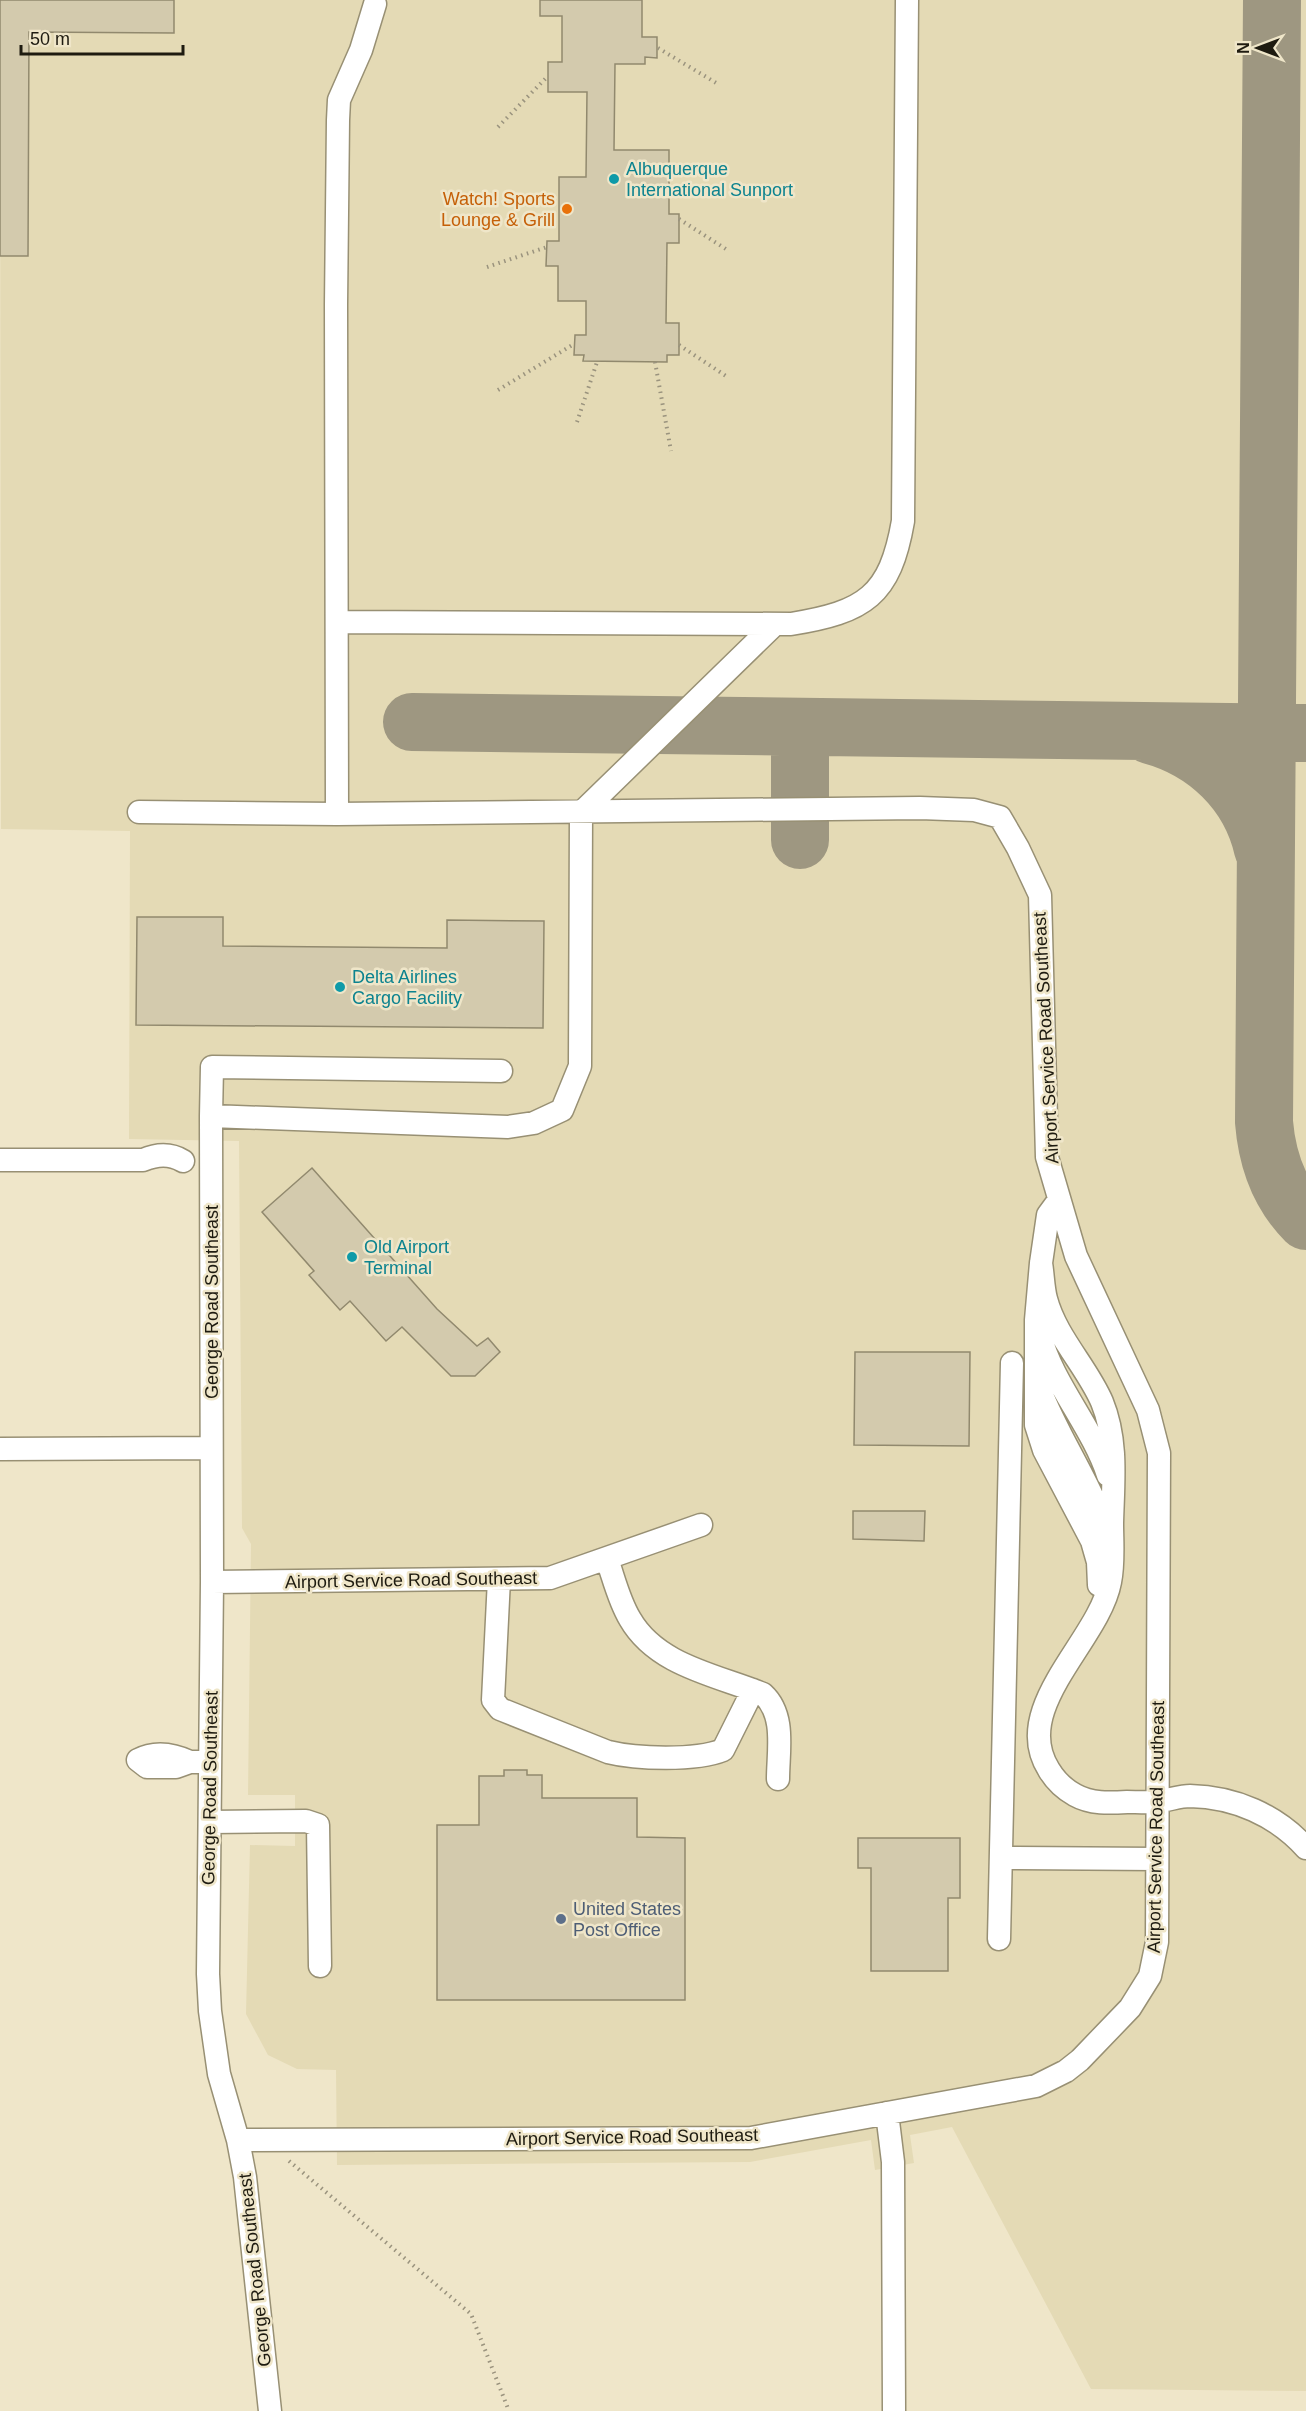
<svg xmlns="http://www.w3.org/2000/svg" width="1306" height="2411" viewBox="0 0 1306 2411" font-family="Helvetica,sans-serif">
<rect width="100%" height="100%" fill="#efe6c9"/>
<path fill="#e4dab5" d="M0,0H1306V2391L1091,2389L952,2127L910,2135L914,2163L875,2170L871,2140L750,2162L337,2165L336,2070L297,2069L268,2055L246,2014L250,1845L295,1846V1795H248L251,1544L242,1528L239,1141L129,1139L130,831L1,829Z"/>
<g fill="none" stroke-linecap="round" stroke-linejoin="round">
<path stroke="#9e9781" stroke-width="58" d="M1272,0L1264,1122C1267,1159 1279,1194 1306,1221
M412,722L1306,733
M800,727V840
M1150,735C1206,750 1250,792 1263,849"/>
</g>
<path fill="#d3caad" stroke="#91896e" stroke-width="1.5" d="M0,0H174V33L29,32L28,256H0Z
M540,0H642V37H657V58L645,57V64H615L614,150H669V214H679V243H667L666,323H679V355H667V362L583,361L584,355H574L575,335H586V301H558V266H546L547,241H559V177H586L587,92H548V62H562V16H540Z
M137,917H223V946L447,948V920L544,921L543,1028L136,1025Z
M312,1168L437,1309L477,1346L488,1338L500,1352L475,1376H451L402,1327L386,1341L350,1301L340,1310L309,1275L314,1271L262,1212Z
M855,1352H970L969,1446L854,1445Z
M853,1511H925L924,1541L853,1539Z
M504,1770H527V1775H542V1798H637V1837L685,1838V2000H437V1825H479V1776H504Z
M858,1838H960V1898H948V1971H871V1868H858Z"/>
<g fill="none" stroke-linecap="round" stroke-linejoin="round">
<defs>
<path id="minor" d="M338,622L791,624C865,612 890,596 903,521L907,0
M139,812L337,814L920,808L974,810L1000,817L1018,848L1040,895L1047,1157L1076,1256L1148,1410L1159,1453L1157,1942L1150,1976L1130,2008L1080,2060L1066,2071L1036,2086L751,2138L238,2140
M337,814L336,305L338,120L339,100L361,50L375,4
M211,1116L212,1067L501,1071
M0,1160H143C157,1154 170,1153 183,1161
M1059,1200L1048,1215L1041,1263L1036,1320V1425L1044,1450L1092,1541L1098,1562L1099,1585
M1041,1263C1043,1275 1043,1288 1046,1299C1056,1337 1087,1367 1102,1402C1118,1441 1113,1483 1112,1523C1112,1542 1114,1563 1110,1582C1099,1641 1009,1708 1049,1770C1055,1780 1064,1789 1075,1795C1091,1804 1109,1803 1127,1802C1138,1802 1149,1803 1159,1801C1169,1800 1180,1796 1190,1796C1235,1797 1276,1815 1306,1848
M1040,1335C1052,1383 1092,1426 1108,1475
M1040,1390C1059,1439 1091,1483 1107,1534
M0,1449L211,1448
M607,1559C614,1579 619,1601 630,1619C657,1666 717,1675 763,1694C786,1715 778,1751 778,1779
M499,1579L493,1700L500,1709L608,1752C636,1759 696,1761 723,1750L753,1690
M212,1582L550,1578L701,1525
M190,1762C173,1754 155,1751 138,1760L147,1767H176L190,1762H210
M210,1822L306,1821L318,1825L320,1966
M1001,1858L1157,1859
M999,1939L1012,1363
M887,2113L893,2162L894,2411
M270,2411L245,2177L238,2140L219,2074L210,2011L208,1974L212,1582L211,1116L508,1127L534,1123L562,1110L580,1066L581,813L775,624"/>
</defs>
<use href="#minor" stroke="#989074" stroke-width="25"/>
<path stroke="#9a937e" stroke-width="4" stroke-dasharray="1.5 4.5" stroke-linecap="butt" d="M658,48L718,84
M498,127L547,77
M679,219L729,251
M487,267L547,247
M679,345L726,376
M655,362L671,451
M498,390L574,344
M577,422L597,362
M289,2161L471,2314L509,2411"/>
<use href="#minor" stroke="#fff" stroke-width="22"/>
</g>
<g fill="#0f9aa8" stroke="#efe6c9" stroke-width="2">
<circle cx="614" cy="179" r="6"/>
<circle cx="340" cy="987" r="6"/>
<circle cx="352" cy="1257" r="6"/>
</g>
<circle fill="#e8710a" stroke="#efe6c9" stroke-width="2" cx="567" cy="209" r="6"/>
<circle fill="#5c6f8a" stroke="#efe6c9" stroke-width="2" cx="561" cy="1919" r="6"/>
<g text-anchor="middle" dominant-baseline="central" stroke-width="5" stroke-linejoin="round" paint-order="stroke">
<g font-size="18" fill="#0d838f" stroke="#efe6c9" text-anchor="start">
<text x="626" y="169">Albuquerque<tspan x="626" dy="21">International Sunport</tspan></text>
<text x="352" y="977">Delta Airlines<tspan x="352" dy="21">Cargo Facility</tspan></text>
<text x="364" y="1247">Old Airport<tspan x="364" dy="21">Terminal</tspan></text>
</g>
<g font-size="18" fill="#c56008" stroke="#efe6c9" text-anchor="end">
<text x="555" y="199">Watch! Sports<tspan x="555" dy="21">Lounge &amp; Grill</tspan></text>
</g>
<g font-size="18" fill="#1e1b10" stroke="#efe6c9">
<text transform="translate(1046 1038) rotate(-93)">Airport Service Road Southeast</text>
<text transform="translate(212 1302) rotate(-90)">George Road Southeast</text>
<text transform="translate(411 1580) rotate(-1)">Airport Service Road Southeast</text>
<text transform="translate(210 1788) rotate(-89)">George Road Southeast</text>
<text transform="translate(1156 1827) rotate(-89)">Airport Service Road Southeast</text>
<text transform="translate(632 2137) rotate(-1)">Airport Service Road Southeast</text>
<text transform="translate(255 2270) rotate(-96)">George Road Southeast</text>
</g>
<g font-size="18" fill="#4e5e75" stroke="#efe6c9" text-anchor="start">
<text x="573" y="1909">United States<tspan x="573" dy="21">Post Office</tspan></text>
</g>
</g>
<g transform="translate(1258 48) rotate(270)" stroke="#efe6c9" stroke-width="4.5" paint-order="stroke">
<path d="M0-4.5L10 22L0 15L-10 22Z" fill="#1e1b10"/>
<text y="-9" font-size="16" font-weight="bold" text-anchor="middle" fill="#1e1b10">N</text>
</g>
<path d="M21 45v9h162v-9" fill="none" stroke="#1e1b10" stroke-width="3"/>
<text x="30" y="45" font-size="18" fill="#1e1b10" stroke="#efe6c9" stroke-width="4.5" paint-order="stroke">50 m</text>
</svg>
